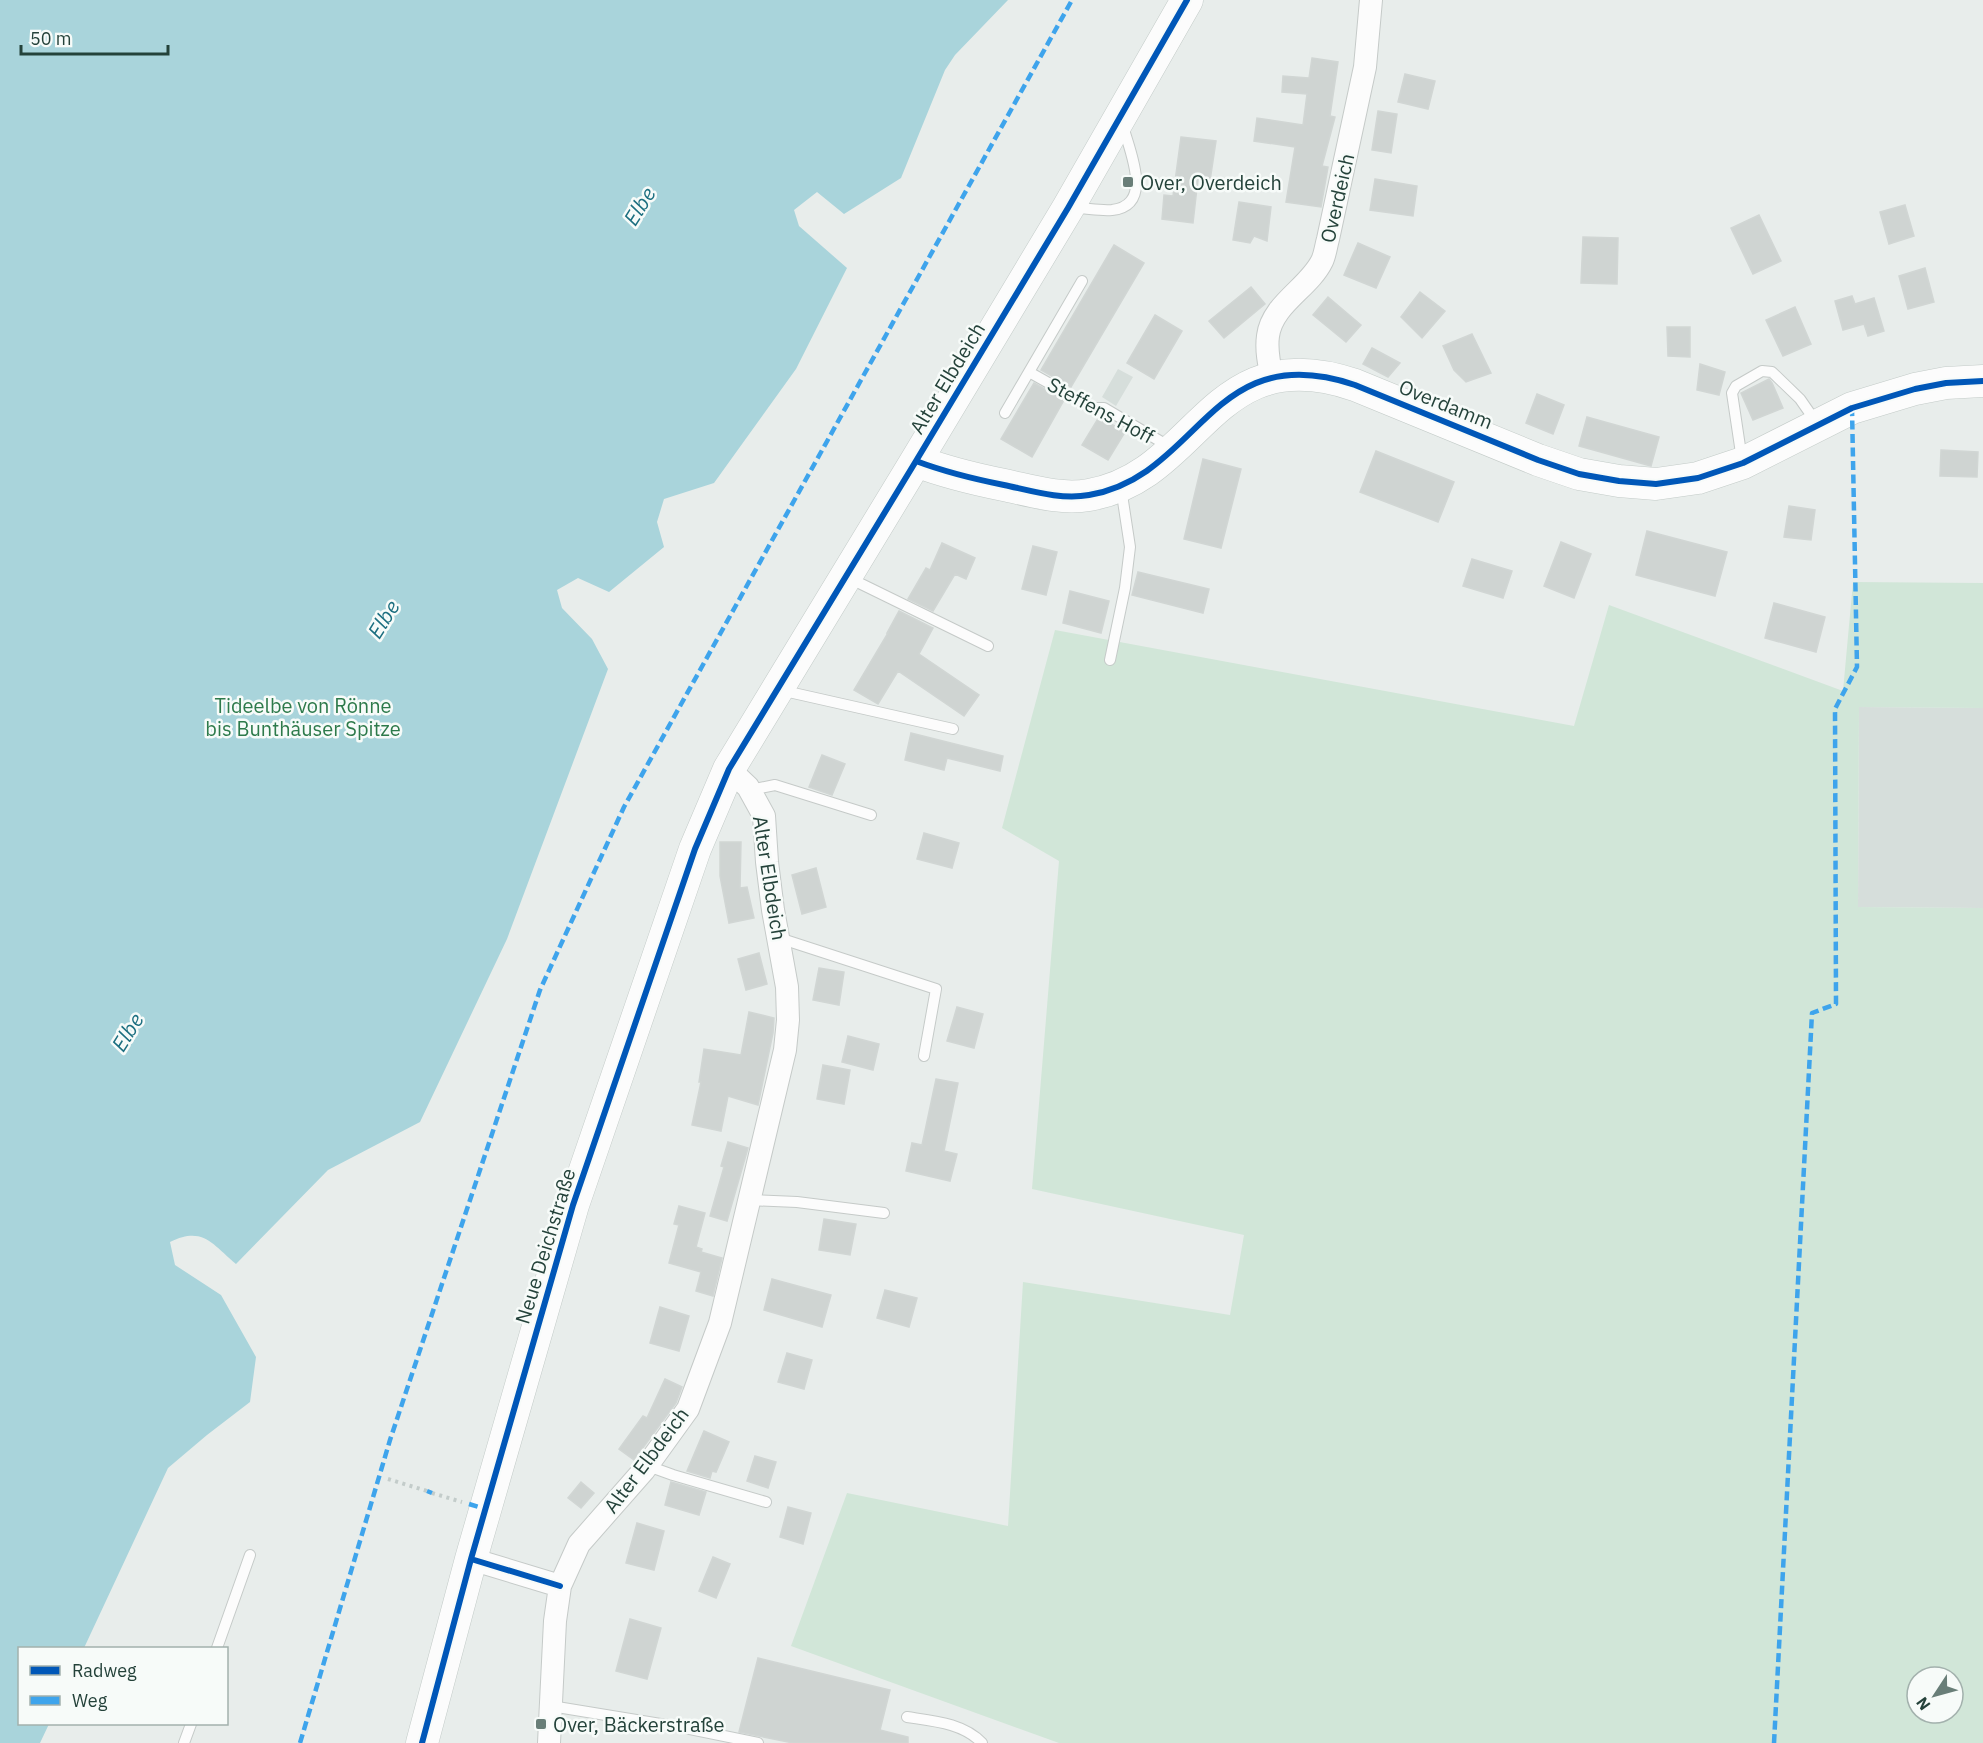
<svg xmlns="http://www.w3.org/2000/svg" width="1983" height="1743" viewBox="0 0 1983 1743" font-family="'IBM Plex Sans',sans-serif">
<rect width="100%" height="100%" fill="#e8edeb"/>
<path fill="#d6dedb" d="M1118,369L1133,377L1116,406L1102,397Z
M1859,707L1983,708V908L1858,907Z"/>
<path fill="#d1e6d8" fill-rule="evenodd" d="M1853,582L1983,583V708L1859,707L1858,907L1983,908V1743H1059L791,1646L847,1493L1008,1526L1023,1282L1230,1315L1244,1235L1032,1189L1059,861L1002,828L1055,630L1574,726L1609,605L1843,691ZM1917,1677H1953V1713H1917Z"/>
<path fill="#a9d4db" d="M0,0H1008L955,55L945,70L901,178L844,214L817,192L794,210L799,226L847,268L796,369L714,483L664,499L657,522L664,547L609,592L578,578L557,590L562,608L592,639L608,669L507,939L420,1122L328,1170L236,1264C212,1244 203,1226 170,1242L175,1265L221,1295L256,1357L250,1402L207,1435L168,1468L84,1648H20V1724H49L40,1743H0Z"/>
<path fill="#cfd4d2" stroke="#d1d6d4" stroke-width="1.5" d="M1312,58L1338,62L1330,116L1335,117L1322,166L1328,167L1321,207L1286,202L1295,147L1254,141L1257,118L1303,125L1307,94L1282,92L1283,76L1309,78Z
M1405,74L1435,81L1428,109L1398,102Z
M1378,111L1397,114L1391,153L1372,150Z
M1181,137L1216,141L1210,181L1198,179L1193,223L1162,219L1164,195L1173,196Z
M1375,179L1417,186L1413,216L1370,210Z
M1239,202L1271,207L1267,241L1254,236L1250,243L1233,240Z
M1905,205L1914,236L1889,244L1880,212Z
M1759,215L1781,261L1753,274L1731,228Z
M1583,237L1618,238L1617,284L1581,283Z
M1358,243L1390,257L1376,288L1344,275Z
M1114,245L1144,263L1071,387L1041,370Z
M1925,268L1934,302L1908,309L1899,276Z
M1251,287L1265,304L1224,338L1209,321Z
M1420,292L1445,311L1422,338L1401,317Z
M1852,296L1855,304L1874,298L1884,331L1868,336L1864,324L1843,330L1835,301Z
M1328,297L1361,325L1346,342L1313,315Z
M1795,307L1811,344L1783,356L1766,320Z
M1155,315L1182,331L1154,379L1127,363Z
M1667,327H1690V357L1668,356Z
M1472,334L1491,373L1466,382L1454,370L1443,346Z
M1372,348L1400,363L1388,377L1363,364Z
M1700,364L1725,372L1719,395L1697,390Z
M1769,379L1772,383L1783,408L1753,420L1741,393Z
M1034,383L1064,400L1032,457L1001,439Z
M1537,394L1564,405L1553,434L1526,423Z
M1099,417L1125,432L1108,460L1082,445Z
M1587,417L1659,437L1651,466L1579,446Z
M1941,450L1978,452L1977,477L1940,476Z
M1376,451L1454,482L1438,522L1360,492Z
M1203,459L1241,469L1221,548L1184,539Z
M1789,506L1815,510L1811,540L1784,537Z
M1647,531L1727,552L1715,596L1636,575Z
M1561,542L1591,554L1574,598L1544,586Z
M942,543L975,558L966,579L955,574L933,611L908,599L926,568L930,570Z
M1033,546L1057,552L1046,595L1022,589Z
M1472,559L1512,571L1503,598L1463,586Z
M1138,572L1209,589L1203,613L1132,595Z
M1070,591L1109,601L1101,633L1063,623Z
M1774,603L1825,617L1816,652L1765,638Z
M899,611L933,628L919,654L979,695L964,716L898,671L878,704L854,690L888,633H887Z
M911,733L1003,756L1000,771L947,758L944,770L905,760Z
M822,755L845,764L832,795L809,787Z
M924,833L959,843L952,868L917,859Z
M720,842H741L740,888L747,887L754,918L729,923L720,876Z
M816,868L826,907L802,914L792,875Z
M759,953L767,984L746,990L738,959Z
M819,968L844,972L839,1005L813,1000Z
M957,1007L983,1014L974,1048L947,1041Z
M749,1012L774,1018L773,1033L758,1105L728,1096L721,1131L692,1125L701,1082H699L704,1049L741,1055Z
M848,1036L879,1044L873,1070L842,1062Z
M823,1065L850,1070L844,1104L817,1099Z
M936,1079L958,1083L944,1151L957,1154L950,1181L906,1171L912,1143L922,1145Z
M728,1142L748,1148L727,1221L710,1216L724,1167L721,1166Z
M679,1206L705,1213L696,1247L702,1249L701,1252L722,1258L713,1296L696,1291L701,1272L669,1263L679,1225L674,1224Z
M824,1219L856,1224L850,1255L819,1250Z
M772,1279L831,1295L822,1327L764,1310Z
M885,1290L917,1298L909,1327L877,1318Z
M660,1307L689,1316L679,1351L650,1343Z
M787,1353L812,1360L804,1389L778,1382Z
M665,1379L682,1387L676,1403L634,1460L619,1449L643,1416L647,1418Z
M704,1431L729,1442L716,1472L712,1471L710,1478L687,1471Z
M755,1456L776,1462L768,1488L747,1481Z
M581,1482L594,1493L581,1508L568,1498Z
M671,1482L706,1492L699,1515L665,1505Z
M788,1507L811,1513L803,1544L780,1537Z
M637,1523L664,1531L654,1570L626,1563Z
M713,1557L730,1564L716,1598L699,1591Z
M630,1619L661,1628L647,1679L616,1671Z
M758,1658L890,1690L880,1730L908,1737V1743H793L739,1732Z"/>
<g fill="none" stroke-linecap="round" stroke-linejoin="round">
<defs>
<path id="lane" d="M1074,208C1086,208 1099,211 1112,210C1155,205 1129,150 1123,126
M1029,372L1093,408H1104L1170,447
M1005,413L1082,281
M1742,460L1732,393L1736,386L1762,371L1772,372L1800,399L1816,422
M849,578L988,646
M1110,660L1125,588L1130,547L1121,488
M780,690L953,729
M750,790L775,785L871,815
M779,938L936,989L924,1056
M749,1200L797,1202L884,1213
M648,1466L673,1475L766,1502
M217,1648L250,1555
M551,1706L685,1728L758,1743
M907,1717C933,1721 963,1723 982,1743
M184,1743L191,1724"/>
<path id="street" d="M1272,377C1269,364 1266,350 1268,336C1272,304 1309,288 1322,261C1325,255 1326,246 1328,239L1365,67L1371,0
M471,1559L560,1586
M549,1743L555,1621L560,1586L579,1544L644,1470L688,1409L720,1323L785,1050L788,1020L787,987L773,910L767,862L764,816L748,787L729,769"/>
<path id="secondary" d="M916,461C945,472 974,479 1004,485C1032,491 1061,500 1089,495C1201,476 1210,336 1355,385L1538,460L1579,474L1619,481L1656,484L1698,478L1743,463L1852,408L1915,389L1946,383L1983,381
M422,1743L471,1559L573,1205L695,849L729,769L916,461L1068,208L1187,0"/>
</defs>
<use href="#lane" stroke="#c5cac8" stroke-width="12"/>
<use href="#street" stroke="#c5cac8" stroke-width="24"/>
<use href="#secondary" stroke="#c3cbc8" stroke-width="33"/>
<path stroke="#c3ccca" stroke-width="4" stroke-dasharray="3 4.5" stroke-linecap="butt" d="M388,1479L427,1491
M432,1493L462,1502"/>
<use href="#lane" stroke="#fcfcfc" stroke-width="10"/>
<use href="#street" stroke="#fcfcfc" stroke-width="22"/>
<use href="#secondary" stroke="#fcfcfc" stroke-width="32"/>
<path stroke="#3ea4ec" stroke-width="4.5" stroke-dasharray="9 4.5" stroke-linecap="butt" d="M427,1491L432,1493
M469,1504L485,1509
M300,1743L390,1440L540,990L624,807L1072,0
M1774,1743L1812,1013L1836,1004L1835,709L1857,667L1852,408"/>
<defs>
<path id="cycleway" d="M916,461C945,472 974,479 1004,485C1032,491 1061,500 1089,495C1201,476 1210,336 1355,385L1538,460L1579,474L1619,481L1656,484L1698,478L1743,463L1852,408L1915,389L1946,383L1983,381
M471,1559L560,1586
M422,1743L471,1559L573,1205L695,849L729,769L916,461L1068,208L1187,0"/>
</defs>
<use href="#cycleway" stroke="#f7fbf9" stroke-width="10"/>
<use href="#cycleway" stroke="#0057b8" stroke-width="6"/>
</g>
<g fill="#697e78" stroke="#f7fbf9" stroke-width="2">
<rect x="1122" y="176" width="12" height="12" rx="3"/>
<rect x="535" y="1718" width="12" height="12" rx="3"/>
</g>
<g text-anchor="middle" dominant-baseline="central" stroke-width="5" stroke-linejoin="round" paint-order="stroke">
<g font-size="20" fill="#24423a" stroke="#f7fbf9" text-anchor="start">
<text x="1140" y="182">Over, Overdeich</text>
<text x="553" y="1724">Over, Bäckerstraße</text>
</g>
<g font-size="20" fill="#24423a" stroke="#f7fbf9">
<text transform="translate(1337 198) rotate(-77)">Overdeich</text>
<text transform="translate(947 378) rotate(-59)">Alter Elbdeich</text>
<text transform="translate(1446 404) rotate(22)">Overdamm</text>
<text transform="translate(1101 410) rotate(28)">Steffens Hoff</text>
<text transform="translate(770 878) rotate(81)">Alter Elbdeich</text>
<text transform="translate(545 1246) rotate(-73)">Neue Deichstraße</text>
<text transform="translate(646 1460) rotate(-53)">Alter Elbdeich</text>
</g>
<g font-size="20" fill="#2d7a4b" stroke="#f7fbf9">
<text x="303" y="705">Tideelbe von Rönne<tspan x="303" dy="23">bis Bunthäuser Spitze</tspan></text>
</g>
<g font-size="21" font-style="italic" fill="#1c6f80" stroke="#f7fbf9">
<text transform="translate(639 206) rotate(-58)">Elbe</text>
<text transform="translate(383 619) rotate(-58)">Elbe</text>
<text transform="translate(127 1032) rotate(-58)">Elbe</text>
</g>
</g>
<rect x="18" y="1647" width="210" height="78" fill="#f7fbf9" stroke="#a3b1ad" stroke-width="1.5"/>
<rect x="30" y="1666" width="30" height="9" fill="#0057b8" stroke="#a3b1ad" stroke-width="1.5"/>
<text x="72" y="1677" font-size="18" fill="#24423a">Radweg</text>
<rect x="30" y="1696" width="30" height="9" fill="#3ea4ec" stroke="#a3b1ad" stroke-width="1.5"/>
<text x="72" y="1707" font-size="18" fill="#24423a">Weg</text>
<g transform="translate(1935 1695) rotate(234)"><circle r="28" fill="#f7fbf9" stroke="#a3b1ad" stroke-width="1.5"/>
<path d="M0-4.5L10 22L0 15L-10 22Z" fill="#697e78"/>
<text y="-9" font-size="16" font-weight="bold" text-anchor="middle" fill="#24423a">N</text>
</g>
<path d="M21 45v9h147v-9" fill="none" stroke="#24423a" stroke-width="3"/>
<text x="30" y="45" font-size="18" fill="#24423a" stroke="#f7fbf9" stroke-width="4.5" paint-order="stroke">50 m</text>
</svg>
